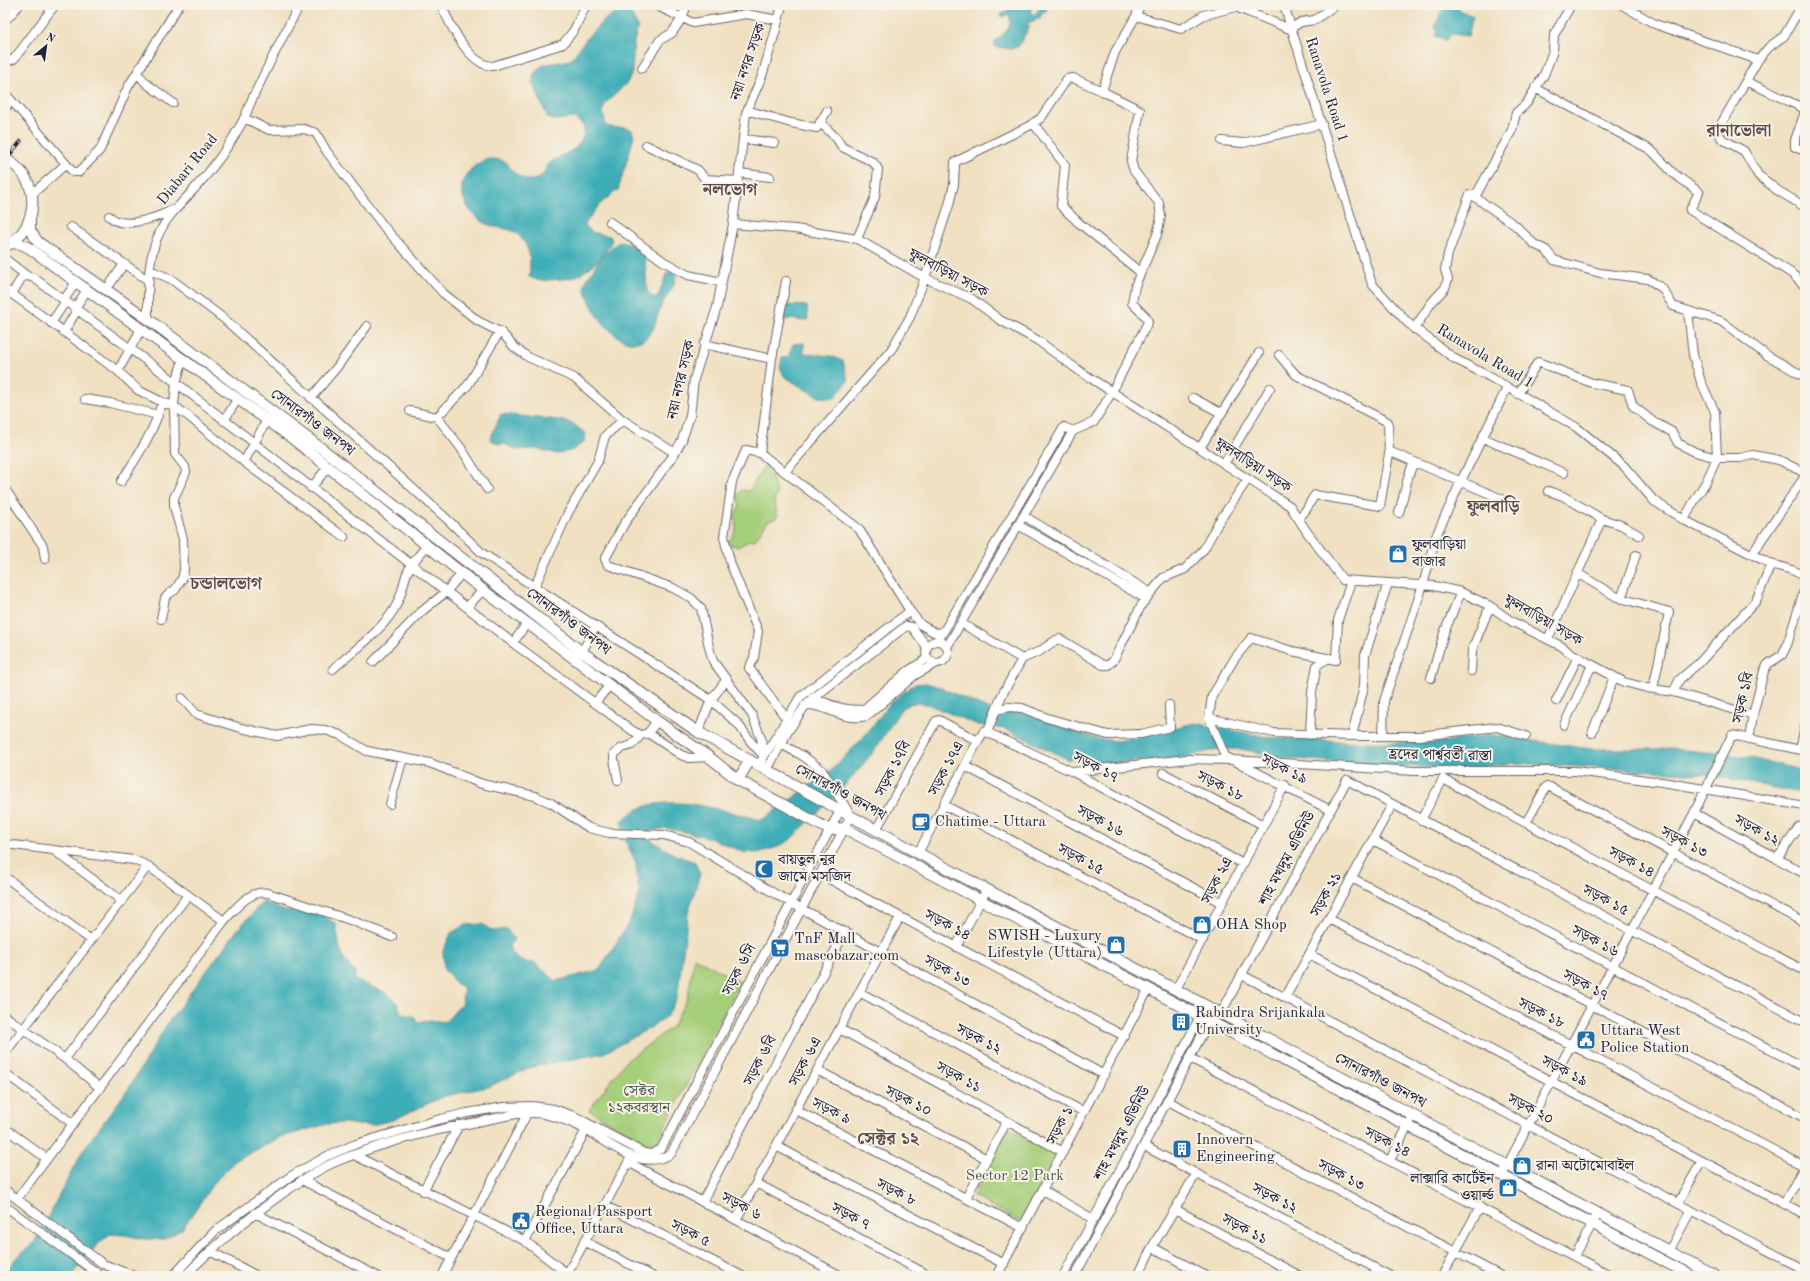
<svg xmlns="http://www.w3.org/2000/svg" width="1810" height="1281" viewBox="0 0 1810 1281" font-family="'Old Standard TT','Noto Serif Bengali',serif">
<rect width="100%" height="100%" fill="#f7f3e8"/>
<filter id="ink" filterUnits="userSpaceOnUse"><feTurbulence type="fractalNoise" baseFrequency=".025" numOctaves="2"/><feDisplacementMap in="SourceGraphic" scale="8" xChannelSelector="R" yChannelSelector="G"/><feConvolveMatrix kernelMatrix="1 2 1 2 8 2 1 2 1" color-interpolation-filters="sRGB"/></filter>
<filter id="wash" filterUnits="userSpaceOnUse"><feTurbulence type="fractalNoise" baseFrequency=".012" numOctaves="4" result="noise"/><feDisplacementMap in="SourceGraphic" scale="16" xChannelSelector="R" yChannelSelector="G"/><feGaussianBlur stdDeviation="0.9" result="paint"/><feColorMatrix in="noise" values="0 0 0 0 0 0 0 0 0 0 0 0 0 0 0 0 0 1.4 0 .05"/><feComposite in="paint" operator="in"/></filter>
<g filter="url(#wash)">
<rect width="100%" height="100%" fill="#f0e0c1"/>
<path fill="#a6cf7a" stroke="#64785a" d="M767,462L771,464L772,479L777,493L774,502L778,516L775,519L768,521L755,540H750L738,547L729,544L728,542C738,530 737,529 734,515L740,507C738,501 736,494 742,490L749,491Z
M694,957L740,982L656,1143L652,1146L589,1110L625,1062L672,1027L688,997Z
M1009,1128L1059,1154L1021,1222L973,1196Z"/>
<path fill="#3daeb7" stroke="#306879" d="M1014,5H1033L1031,11L1033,15L1037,12L1042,5L1043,7L1048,5L1046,7L1047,11H1044L1039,19L1027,23L1030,27C1028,30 1020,42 1019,46L1011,49L996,47L994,46L995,41C1004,34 1013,27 1009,15H1006L1005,17L1001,15Z
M1446,5H1459L1458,10L1473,16L1468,36L1451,34L1447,40L1435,36L1438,30L1435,27L1440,14Z
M617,12L631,13L638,28L634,41L632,73L627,83L605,104L603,112L606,126C614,129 622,126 631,129L634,135L633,140L618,190L601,203L588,219L585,225L591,232L610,236L612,240C607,255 589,271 574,277C564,280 550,279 540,281L529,277C531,264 531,250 522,239C514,227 504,230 492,226C476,221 460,203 462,185C463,176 473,166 481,162C490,157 499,159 507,163C512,174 529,186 540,177C545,173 546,166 551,162C567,151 585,150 584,127L575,118L553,120L548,118L532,82C536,58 555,66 572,59C582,43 600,20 617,12Z
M620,242L629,244L643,251L645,257L647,291L653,297H656L659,294L667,273L674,271L676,274C676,290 666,293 661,306C658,313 657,322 653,329C634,361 605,329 593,308C590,302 587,295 584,288C585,277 609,246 620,242Z
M785,305L807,306L808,319L803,321L791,319L783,320Z
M804,343V353L830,356L843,361L848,381L834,398L819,397L806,390L784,376L780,367L782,358L788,357L793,344Z
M501,414L559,420L572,423L586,434L584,442L573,450L558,454L537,449L517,450L505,444H498L490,439Z
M926,683L940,687L998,714L1007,711H1016L1046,720L1070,730L1099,739L1116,741L1143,736L1194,723L1273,738L1357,742L1436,743L1492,735L1591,749H1671L1718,753L1751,758L1805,771V794L1705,774L1515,763L1472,768L1390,766L1284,758L1240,749H1218L1187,757L1122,763L1093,762L1067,759L1005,729L978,725L927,704L912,703L901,709L875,750L842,789L790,840L778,847L757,853L743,852L707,837L694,834L666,828L650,831L651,840L675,855L695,862L700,874L688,913L677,998L667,1016L650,1028L604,1053L531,1067L488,1087L444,1096L393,1120L372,1125H357L346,1123L327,1124L281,1137L235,1161L213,1184L182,1229L165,1239H144L125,1235L110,1234L97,1245L75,1271L74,1276H5V1273L16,1258L34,1243L83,1150L129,1088L167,1024L238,929L263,902L285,911L313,909L336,924C339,944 339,957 355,972V980L384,992L397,1002L401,1013L415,1017L417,1022L431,1020L445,1022L461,1005L464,988L455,983L450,975L444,970L443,951L451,933L465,925L482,924L493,931L507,929L514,939L509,946C515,959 520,963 535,963L556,981L599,970L631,919L639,894L636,863L624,837L622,821C653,786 723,811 762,820L829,772L862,739L892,701L915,684Z"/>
</g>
<g filter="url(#ink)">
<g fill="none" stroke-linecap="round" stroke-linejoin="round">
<defs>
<path id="minor" d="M441,5C450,24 469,66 493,66L563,44L574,30L586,5
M655,5L693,23L746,14L778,20
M1284,5L1372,284L1408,323L1455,359L1490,377L1576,427L1624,466L1654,501L1684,520L1771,564L1792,570L1805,576
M1622,5L1655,24L1758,60
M1802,5L1784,36L1769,47L1758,60L1717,131L1722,139L1744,151L1758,175L1777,190L1805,207
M1136,16L1181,29L1204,15L1236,7L1290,29L1301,22L1315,20L1335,5
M5,21L19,5
M5,62L14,59L55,5
M642,68L660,40L672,33L682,18L687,5
M137,73L147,84L173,103
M1746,81L1805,109
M1535,88L1651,150L1673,173L1699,192L1690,210L1791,273L1805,286
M5,93L73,172H79L100,150L128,87L179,5
M5,109L11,100
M750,111L791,123L817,128L827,111
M1805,112L1795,140V147L1805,151
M244,118L269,130L304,129L316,133L327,152L385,228L443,293L478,321L502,333L514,347L528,357L574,378L623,420L675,453
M820,122L837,139L842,147L873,162L878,169L875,197L857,239
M1033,123L1065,165L1061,206L1079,223L1140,272
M744,139L774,143
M1222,141L1243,143L1322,124
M646,145L698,170L705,179L738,181
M740,173L770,177
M32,194L66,164
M1475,197L1516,226L1534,244L1546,250L1554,260L1600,273L1648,279L1662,288L1673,306L1721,321L1765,354L1805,377
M109,216C112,218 116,222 120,222C134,225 159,217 172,210
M610,222L663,261L688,275L722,282
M733,224L795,229L857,239L925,278L972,299L1000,320L1037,340L1081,372L1290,506L1307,532L1343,580L1434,586L1461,592L1490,606L1511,621L1563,647L1567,651L1624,682L1647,688L1673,692L1753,715
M71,227L149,281
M5,259L27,276
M150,270L171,279L223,318L448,520L482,553L711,700L738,724L751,742L764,756
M5,289L118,371L138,390L162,402L174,406L188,416L244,462L344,537
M106,290L124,264
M12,294L22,277L27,276L34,278L174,381L513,643L633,731L641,735L648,733L657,721
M64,300L76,282
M75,308L87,290
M148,319C148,295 147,268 155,244C164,217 178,208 195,188C214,168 231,143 244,119C248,110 251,100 256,91C270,62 284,33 300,5
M51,323L66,301
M1414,329L1432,302L1445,288L1448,279L1445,270L1448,254L1470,194L1475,197L1512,130L1516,113L1526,104L1544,75L1553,51L1554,35L1571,5
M64,332L77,310
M704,344L772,359L760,453L859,529L910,611L921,625L936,633L943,632
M1279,355L1296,375L1388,422L1389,454
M772,359L786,281
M118,371L141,329
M1518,394L1538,362L1592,383L1628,390L1633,406L1652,421L1672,432L1678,443L1695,452L1717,458H1740L1753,455L1779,460L1805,473
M311,398L337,367L367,326
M1193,398L1221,413
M85,399L110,403L158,415
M410,411L437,417
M224,421L238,398
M1483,438L1564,473
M1200,448L1259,353
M760,453L746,450L732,482L724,537L731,565L758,631L754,658L749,668L786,718
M244,462L267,420
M1224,464L1270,388
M785,472L891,350L910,317L925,278L949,205L954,184L955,162L1029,126L1041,118L1067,79L1073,78L1102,91
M121,482C137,457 154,432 162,402
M311,488L328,467
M5,489L43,546L45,559
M487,489L461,448L437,417L468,385L500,331
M1548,491L1563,496L1602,519L1548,639
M1399,513L1409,474L1414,462
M1024,516L1151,593
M1298,518C1309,510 1307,505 1315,495L1380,506L1389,454L1391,452L1502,499
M1602,519L1621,525L1639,535
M1684,520L1692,505L1707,480L1717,458L1715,412L1701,382L1693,355L1688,311
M1018,525L1146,599
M1752,554L1805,476
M1577,573L1617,597L1669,612L1653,689
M534,588L568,513L598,461L605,436L623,420
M1621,599L1636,555
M467,607L483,590
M161,619L165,598L170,593L175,590L182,579L184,570L183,539L174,507V498L186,472L185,467L175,454L174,406L176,383L183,359
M961,623L1022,659L1040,651L1056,640L1060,639L1103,665H1108L1113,661L1142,604L1163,578L1185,569L1204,549L1218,523L1248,479
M938,641L1064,427L1073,431
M926 652a11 11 0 1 1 22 0a11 11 0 1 1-22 0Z
M513,643L527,623
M947,647L1073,431L1094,422L1112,392L1148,322L1146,317L1132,303L1135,286L1157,235L1161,217L1159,203L1134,171L1131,161L1140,110L1102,91L1115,52L1136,16L1140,5
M582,652L595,627
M1022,659L1002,695L996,710L1009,707L1022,708L1047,718L1108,735L1141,734L1170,727L1169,705
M373,662L421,612L446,592L462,573
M333,669C353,651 378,634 393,611C402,597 402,587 407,573C411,563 420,554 427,546
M1471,671L1472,650L1490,606
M1431,678L1444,633L1461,592
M1673,692L1680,679L1699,663L1756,601L1771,564
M182,698L196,714L241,728L277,736L311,729L325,730L340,735L367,751L430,763L482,784L535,796L551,803L589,828L609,833L664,835L689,842L777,895L1104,1075
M812,698C829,704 846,712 864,709L908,671L928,658
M1556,701L1578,657
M595,703L609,686
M805,705C829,704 840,722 867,716L915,675L937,663
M1209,718L1274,733L1352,736H1419L1497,727L1526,736
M1564,725L1592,665
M984,731L988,730L996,710
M698,732L711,700L727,679
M648,733L681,755L689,758L709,757
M1592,733L1614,677
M1310,735L1312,692L1317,665L1329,658
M1352,736L1364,686L1365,655L1388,583
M1383,736L1384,701L1423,585L1436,536L1461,481L1507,388
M1749,739L1753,715L1764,671L1768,664L1782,655L1787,645L1805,588
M1800,750L1805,727
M764,756L761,738L752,715L713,661L709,647L701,608L691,598L673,588L608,565L605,559L624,524L675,453L682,440L690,416L694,379L717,307L733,224L746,113L762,76L775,33L782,5
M759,765L800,697L910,611
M965,766L1222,903
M767,770L787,733L807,703L906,626L912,627L927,647
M1073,772L1187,759L1233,760L1415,771H1575L1662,782L1805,806
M1163,773L1263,825
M618,780L614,759V754L622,748L632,745L641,735
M390,804L403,758
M944,805L1203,940
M1330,810L1225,756L1209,718L1212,696L1235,658L1251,638L1292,651L1336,660L1338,620L1351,581
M1694,813L1805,874
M1421,820L1443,779L1805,971
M1526,823L1546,787H1550L1805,923
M876,830L936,721L939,720L978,741L984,731L1073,772L1243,864
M1373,840L1805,1068
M5,844L134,860L148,866L188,895L65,1059L188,895L224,921
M55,851L122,901
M918,853L978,741
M1777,859L1799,827L1805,825
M820,874L1124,1036
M5,877L91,940
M1352,878L1805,1118
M1329,919L1804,1166
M956,947L987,889
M1309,954L1805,1215
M1242,975L1805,1270
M1176,989L1285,785
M859,992L1084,1112
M1285,998L1392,805
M1221,1013L1347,780L1805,1022
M5,1016L65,1059L100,1088
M840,1029L1063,1152
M5,1053L148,866
M1190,1058L1612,1276
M817,1070L987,1159
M5,1073L73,1124
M1168,1101L1501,1276
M796,1110L1023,1228
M5,1128L47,1159
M776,1146L1004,1264
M1144,1146L1390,1276
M354,1155L525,1241L570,1276
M1390,1160L1413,1116
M628,1162L841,1276
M1502,1175L1694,813L1732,735L1805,751
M302,1180L451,1258
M756,1183L930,1276
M5,1190L103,1264L134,1276
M1043,1190L1093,1219
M423,1191L459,1125
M966,1198L1007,1121
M17,1199L224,921C235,909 250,889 268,893L353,921L392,937
M702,1202L845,932
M1678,1203L1702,1161
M1784,1204L1805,1165
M604,1205L742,1276
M5,1206L101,1276
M1175,1209L1300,1276
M255,1213L377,1276
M736,1220L900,917
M525,1241L586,1130
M584,1241L652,1276
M1152,1247L1206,1276
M210,1251L257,1276
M1669,1251L1691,1210
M1575,1256L1598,1213
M567,1274L630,1159
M173,1276L215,1231L291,1176L327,1156L356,1144L437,1120L467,1113L504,1107L532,1106L554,1109L574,1116L644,1153L651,1154L661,1149L843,805
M185,1276C214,1245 247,1219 282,1194C298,1183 315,1171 333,1163C377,1144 425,1132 472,1123C495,1119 521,1110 544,1114C558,1117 574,1123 586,1130C612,1144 640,1172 671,1154L851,816L822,770L803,756L781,744
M442,1276L527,1114
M997,1276L1149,988
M1063,1276L1135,1142L1206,1005
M1075,1276L1215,1010
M1138,1276L1152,1247L1196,1174
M1442,1276L1480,1207"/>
<path id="major" d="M5,159C42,178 41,227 5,247
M30,221V230L38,242L148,319L321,448L582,652L698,732L918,853L1716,1276
M11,243L21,244L29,248L293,439L483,590L657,721L709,757L738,780L830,830L844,828L1692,1276
M738,780L750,760"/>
</defs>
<use href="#minor" stroke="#6a646a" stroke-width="10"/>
<use href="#major" stroke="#6a646a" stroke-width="12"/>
<use href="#minor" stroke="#fff" stroke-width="8"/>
<use href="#major" stroke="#fff" stroke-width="10"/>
<defs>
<path id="rail" d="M5,161L21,141"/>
</defs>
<use href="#rail" stroke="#22223b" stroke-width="3.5"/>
<use href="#rail" stroke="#f7f3e8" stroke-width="2" stroke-dasharray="6" stroke-linecap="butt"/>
</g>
</g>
<defs>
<symbol id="shop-square" viewBox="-11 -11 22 22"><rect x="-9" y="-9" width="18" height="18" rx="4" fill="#1f6fb2" stroke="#f7f3e8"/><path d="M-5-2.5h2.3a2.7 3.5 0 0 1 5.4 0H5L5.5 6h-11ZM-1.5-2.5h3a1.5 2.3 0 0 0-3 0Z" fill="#fff"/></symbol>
<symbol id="cafe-square" viewBox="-11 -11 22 22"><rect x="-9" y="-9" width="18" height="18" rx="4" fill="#1f6fb2" stroke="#f7f3e8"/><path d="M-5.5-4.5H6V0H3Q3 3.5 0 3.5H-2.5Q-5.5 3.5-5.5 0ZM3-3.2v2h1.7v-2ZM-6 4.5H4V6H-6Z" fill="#fff"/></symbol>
<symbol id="mosque-square" viewBox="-11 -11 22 22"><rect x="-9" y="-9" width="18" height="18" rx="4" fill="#1f6fb2" stroke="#f7f3e8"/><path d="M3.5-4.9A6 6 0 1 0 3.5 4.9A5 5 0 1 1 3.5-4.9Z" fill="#fff"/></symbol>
<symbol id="supermarket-square" viewBox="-11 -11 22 22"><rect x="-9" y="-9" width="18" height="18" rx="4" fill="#1f6fb2" stroke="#f7f3e8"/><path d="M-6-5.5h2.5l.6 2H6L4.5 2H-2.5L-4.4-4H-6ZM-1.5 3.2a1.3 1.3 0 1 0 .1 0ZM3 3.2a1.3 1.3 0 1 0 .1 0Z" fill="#fff"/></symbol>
<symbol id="building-square" viewBox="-11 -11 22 22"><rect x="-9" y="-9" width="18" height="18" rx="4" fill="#1f6fb2" stroke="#f7f3e8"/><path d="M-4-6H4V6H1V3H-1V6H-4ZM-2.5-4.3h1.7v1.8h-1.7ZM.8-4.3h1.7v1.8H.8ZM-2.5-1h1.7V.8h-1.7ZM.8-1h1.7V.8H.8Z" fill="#fff"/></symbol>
<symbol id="civic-square" viewBox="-11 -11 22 22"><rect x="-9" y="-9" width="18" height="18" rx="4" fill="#1f6fb2" stroke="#f7f3e8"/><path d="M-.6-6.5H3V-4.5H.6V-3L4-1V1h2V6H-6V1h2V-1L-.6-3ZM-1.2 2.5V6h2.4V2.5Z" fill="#fff"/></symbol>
</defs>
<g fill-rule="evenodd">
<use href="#shop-square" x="1387" y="543" width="22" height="22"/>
<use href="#cafe-square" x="910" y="811" width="22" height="22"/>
<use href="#mosque-square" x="753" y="858" width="22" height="22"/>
<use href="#shop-square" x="1191" y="914" width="22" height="22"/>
<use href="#shop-square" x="1105" y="934" width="22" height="22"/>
<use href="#supermarket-square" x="769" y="937" width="22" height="22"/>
<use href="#building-square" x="1170" y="1011" width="22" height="22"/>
<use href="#civic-square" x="1575" y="1029" width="22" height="22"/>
<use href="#building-square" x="1171" y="1138" width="22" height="22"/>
<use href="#shop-square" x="1511" y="1155" width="22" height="22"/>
<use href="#shop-square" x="1497" y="1177" width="22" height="22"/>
<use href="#civic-square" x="510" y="1210" width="22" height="22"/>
</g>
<g text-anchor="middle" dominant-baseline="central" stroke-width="4" stroke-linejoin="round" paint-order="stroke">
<g font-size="15" fill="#22223b" stroke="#f7f3e8">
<text transform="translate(749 62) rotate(-71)">নয়া নগর সড়ক</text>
<text transform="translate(1326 90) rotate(72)">Ranavola Road 1</text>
<text transform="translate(188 170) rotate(-51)">Diabari Road</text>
<text transform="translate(948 274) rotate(28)">ফুলবাড়িয়া সড়ক</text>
<text transform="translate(1485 357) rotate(31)">Ranavola Road 1</text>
<text transform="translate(682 380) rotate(-77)">নয়া নগর সড়ক</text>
<text transform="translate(312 423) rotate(37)">সোনারগাঁও জনপথ</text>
<text transform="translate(1253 466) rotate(33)">ফুলবাড়িয়া সড়ক</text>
<text transform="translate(1543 621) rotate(30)">ফুলবাড়িয়া সড়ক</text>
<text transform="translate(568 622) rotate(37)">সোনারগাঁও জনপথ</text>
<text transform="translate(1744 698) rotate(-77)">সড়ক ১বি</text>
<text transform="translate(1440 756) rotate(1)">হ্রদের পার্শ্ববর্তী রাস্তা</text>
<text transform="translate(1095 768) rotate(28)">সড়ক ১৭</text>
<text transform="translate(894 769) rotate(-62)">সড়ক ১৭বি</text>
<text transform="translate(947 769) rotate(-62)">সড়ক ১৭এ</text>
<text transform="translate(1284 770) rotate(27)">সড়ক ১৯</text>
<text transform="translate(1220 787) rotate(27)">সড়ক ১৮</text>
<text transform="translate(840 793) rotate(29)">সোনারগাঁও জনপথ</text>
<text transform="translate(1100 822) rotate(28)">সড়ক ১৬</text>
<text transform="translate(1756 831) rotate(29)">সড়ক ১২</text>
<text transform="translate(1684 843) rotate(28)">সড়ক ১৩</text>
<text transform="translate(1288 859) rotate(-62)">শাহ মখদুম এভিনিউ</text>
<text transform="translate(1080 860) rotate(28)">সড়ক ১৫</text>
<text transform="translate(1631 863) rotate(28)">সড়ক ১৪</text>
<text transform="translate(1218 881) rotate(-62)">সড়ক ২এ</text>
<text transform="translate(1327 895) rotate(-61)">সড়ক ২১</text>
<text transform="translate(1605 901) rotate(28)">সড়ক ১৫</text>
<text transform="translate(947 926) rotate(28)">সড়ক ১৪</text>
<text transform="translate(1595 942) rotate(28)">সড়ক ১৬</text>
<text transform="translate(740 970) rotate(-62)">সড়ক ৬সি</text>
<text transform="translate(947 972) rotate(29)">সড়ক ১৩</text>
<text transform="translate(1585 986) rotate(28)">সড়ক ১৭</text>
<text transform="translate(1541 1014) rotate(27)">সড়ক ১৮</text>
<text transform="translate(978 1040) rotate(28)">সড়ক ১২</text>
<text transform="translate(761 1061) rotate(-62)">সড়ক ৬বি</text>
<text transform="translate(806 1062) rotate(-62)">সড়ক ৬এ</text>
<text transform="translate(1564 1072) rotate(28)">সড়ক ১৯</text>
<text transform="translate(958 1078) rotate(29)">সড়ক ১১</text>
<text transform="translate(1380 1081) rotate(28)">সোনারগাঁও জনপথ</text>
<text transform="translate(908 1102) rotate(27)">সড়ক ১০</text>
<text transform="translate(1530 1110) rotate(28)">সড়ক ২০</text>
<text transform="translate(831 1112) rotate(27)">সড়ক ৯</text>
<text transform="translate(1061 1126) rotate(-62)">সড়ক ১</text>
<text transform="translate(1123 1134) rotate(-62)">শাহ মখদুম এভিনিউ</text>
<text transform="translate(1387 1143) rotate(27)">সড়ক ১৪</text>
<text transform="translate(1341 1176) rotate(28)">সড়ক ১৩</text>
<text transform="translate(896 1193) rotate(27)">সড়ক ৮</text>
<text transform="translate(1274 1199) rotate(28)">সড়ক ১২</text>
<text transform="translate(741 1207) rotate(28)">সড়ক ৬</text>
<text transform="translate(850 1217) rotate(28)">সড়ক ৭</text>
<text transform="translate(1244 1230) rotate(28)">সড়ক ১১</text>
<text transform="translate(690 1234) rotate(27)">সড়ক ৫</text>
</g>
<g font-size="15" fill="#22223b" stroke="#f7f3e8" text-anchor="start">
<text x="1412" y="545">ফুলবাড়িয়া<tspan x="1412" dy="17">বাজার</tspan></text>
<text x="935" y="822">Chatime - Uttara</text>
<text x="778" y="860">বায়তুল নূর<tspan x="778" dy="17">জামে মসজিদ</tspan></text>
<text x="1216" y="925">OHA Shop</text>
<text x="1102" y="936" text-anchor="end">SWISH - Luxury<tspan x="1102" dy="17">Lifestyle (Uttara)</tspan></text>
<text x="794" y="939">TnF Mall<tspan x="794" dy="17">mascobazar.com</tspan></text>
<text x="1195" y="1013">Rabindra Srijankala<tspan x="1195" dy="17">University</tspan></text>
<text x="1600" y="1031">Uttara West<tspan x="1600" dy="17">Police Station</tspan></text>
<text x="1196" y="1140">Innovern<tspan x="1196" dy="17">Engineering</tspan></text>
<text x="1536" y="1166">রানা অটোমোবাইল</text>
<text x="1494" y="1179" text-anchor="end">লাক্সারি কার্টেইন<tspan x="1494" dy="17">ওয়ার্ল্ড</tspan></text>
<text x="535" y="1212">Regional Passport<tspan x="535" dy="17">Office, Uttara</tspan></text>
</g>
<g font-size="15" fill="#4a564e" stroke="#f7f3e8">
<text x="639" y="1091">সেক্টর<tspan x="639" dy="17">১২কবরস্থান</tspan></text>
<text x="1015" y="1176">Sector 12 Park</text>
</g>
<g font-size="17" font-weight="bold" fill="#614b4b" stroke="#f7f3e8">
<text x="1739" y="131">রানাভোলা</text>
<text x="730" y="190">নলভোগ</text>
<text x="1493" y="507">ফুলবাড়ি</text>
<text x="226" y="584">চন্ডালভোগ</text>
<text x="888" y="1139">সেক্টর ১২</text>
</g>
</g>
<rect width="1810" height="1281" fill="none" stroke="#f7f3e8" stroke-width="20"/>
<g transform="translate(46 46) rotate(29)" stroke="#f7f3e8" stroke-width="3" paint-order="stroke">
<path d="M0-3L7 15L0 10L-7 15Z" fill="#22223b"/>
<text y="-6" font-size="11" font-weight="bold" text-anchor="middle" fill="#22223b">N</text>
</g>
</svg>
